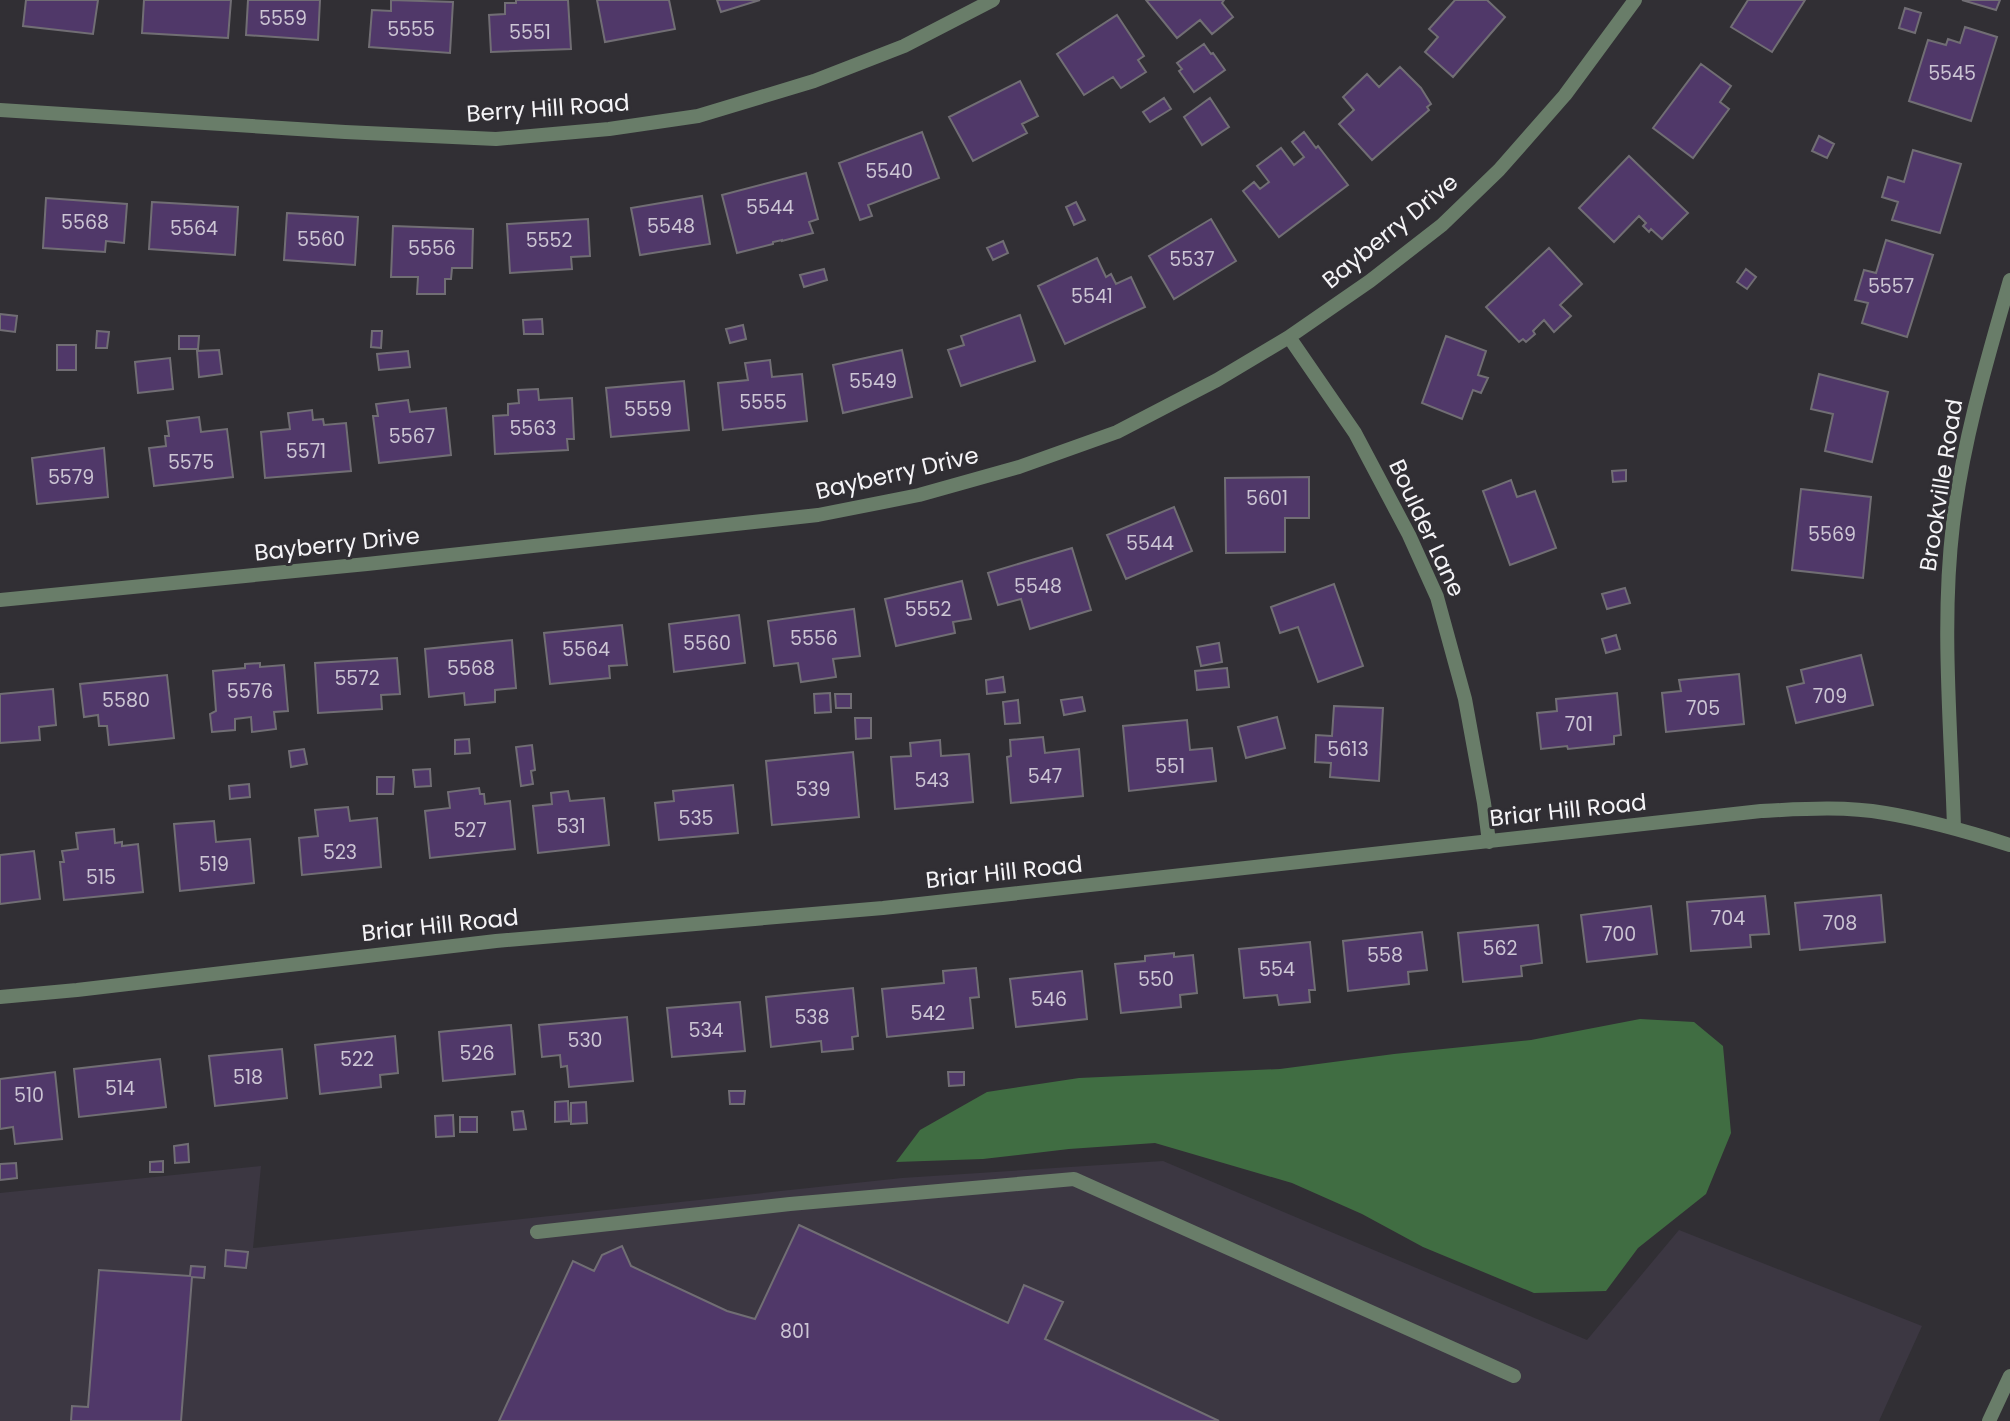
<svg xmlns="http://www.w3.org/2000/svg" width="2010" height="1421" viewBox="0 0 2010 1421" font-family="Poppins,sans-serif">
<rect width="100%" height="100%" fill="#312f34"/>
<path fill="#3c3742" d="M1163,1161L1587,1340L1679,1230L1922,1326L1879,1421H0V1193L261,1166L253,1248L902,1178Z"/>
<path fill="#406d42" d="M1640,1019L1694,1022L1723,1046L1731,1133L1706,1194L1638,1248L1606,1291L1534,1293L1423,1247L1362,1214L1292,1183L1155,1143L1069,1149L983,1159L896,1162L920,1130L987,1092L1079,1078L1280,1069L1394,1054L1531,1040Z"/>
<path fill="#503869" stroke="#716e74" stroke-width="2" d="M26,0H98L93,34L23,26Z
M144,0H231L228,38L142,33Z
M248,0H320L318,40L246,35Z
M391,0L453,2L450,53L369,47L372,10L391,11Z
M516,0H568L571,49L491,52L489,15L505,14V3H516Z
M597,0H669L675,29L605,42Z
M717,0H760L721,12Z
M1146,0H1224L1222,3L1233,17L1212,34L1200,20L1177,38Z
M1455,0H1487L1505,17L1453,77L1425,52L1438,37L1429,29Z
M1748,0H1805L1772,52L1731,27Z
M1962,0H2000L1996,10Z
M1905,8L1921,13L1915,33L1899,28Z
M1117,15L1144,56L1138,60L1146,72L1121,88L1113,77L1084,95L1057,54Z
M1965,27L1997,37L1971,121L1909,101L1928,40L1946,45L1948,39L1960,43Z
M1204,44L1211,54L1213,53L1225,70L1194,92L1179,71L1182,69L1177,63Z
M1701,64L1731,86L1720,102L1729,109L1693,158L1653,128Z
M1400,67L1421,88L1431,104L1427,107L1429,110L1372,160L1339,124L1354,110L1343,97L1367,74L1379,87Z
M1020,81L1038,116L1022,124L1027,133L973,161L949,117Z
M1164,98L1171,109L1150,122L1143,112Z
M1210,98L1229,127L1202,145L1184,117Z
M922,132L939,178L868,205L872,216L860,220L839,163Z
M1304,132L1316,148L1318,146L1348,185L1279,237L1243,191L1254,182L1260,189L1269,182L1257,166L1281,148L1294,165L1304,157L1292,142Z
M1819,136L1834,144L1827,158L1812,151Z
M1913,150L1961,164L1940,233L1892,220L1898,202L1882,197L1888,177L1904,182Z
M1629,156L1688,213L1662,239L1651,229L1649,232L1643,226L1646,223L1639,216L1614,242L1579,208Z
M806,173L818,219L809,222L813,233L782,241V240L773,242V244L737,253L722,195Z
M702,196L710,244L640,255L631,208Z
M46,198L127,204L124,243L106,241L105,252L43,248Z
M152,202L238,207L235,255L149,249Z
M1076,202L1085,220L1074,225L1066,207Z
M287,213L358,217L355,265L284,260Z
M588,219L590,256L571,257L572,269L510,273L507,224Z
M1211,219L1236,261L1174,299L1149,256Z
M393,226L473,229L472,268H452L451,279H445V294H417L418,277H391Z
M1886,240L1933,255L1907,337L1862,323L1868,303L1855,300L1864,270L1876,273Z
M1003,241L1008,253L993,260L987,248Z
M1549,248L1582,284L1560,305L1571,316L1554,332L1544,320L1533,331L1535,334L1526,342L1523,339L1519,342L1486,307Z
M1097,258L1106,277L1111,274L1116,284L1131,277L1145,307L1065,344L1038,286Z
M824,269L827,280L804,287L800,275Z
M1746,269L1756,277L1747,289L1737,282Z
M0,314L17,316L15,332L0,330Z
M1020,315L1035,361L961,386L948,350L964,345L961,336Z
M542,319L543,334H524L523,320Z
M743,325L746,339L730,343L726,329Z
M97,331L109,332L107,348H96Z
M372,331H382L381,348L371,347Z
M179,336H199L198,349H179Z
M1446,336L1486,351L1478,375L1488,378L1481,393L1473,390L1462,419L1422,403Z
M57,345H76V370H57Z
M219,350L222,374L199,377L197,351Z
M902,350L912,397L843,413L833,365Z
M408,351L410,367L379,370L377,354Z
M170,358L173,389L138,393L135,362Z
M770,360L772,377L802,374L807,421L723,430L718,383L748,380L745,363Z
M1819,374L1888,392L1872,462L1825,451L1833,414L1811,409Z
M684,381L689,430L611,437L606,388Z
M538,389L539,400L572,398L574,439H567L568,450L495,454L493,416L508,415V404L519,403L518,390Z
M408,400L410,412L446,408L451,455L379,463L373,416H378L376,404Z
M312,410L313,420L323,419L324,425L346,423L351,471L265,478L261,432L290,429L288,413Z
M199,417L201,432L227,429L233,477L154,486L149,448L166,446L165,436H169L167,421Z
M104,448L108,497L37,504L32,458Z
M1626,470V481L1613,482L1612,471Z
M1309,477V518H1285V552L1226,553L1225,478Z
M1511,480L1517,497L1535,491L1556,548L1510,565L1483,491Z
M1801,489L1871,497L1863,578L1792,570Z
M1174,507L1192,551L1126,579L1107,535Z
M1072,548L1091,610L1030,629L1021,599L998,605L988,573Z
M962,581L971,619L953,622L955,633L896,646L885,599Z
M1334,584L1363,666L1318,682L1298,627L1280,633L1271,607Z
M1625,588L1630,603L1607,609L1602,594Z
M854,609L860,656L833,659L836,677L801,682L798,663L774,666L768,621Z
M739,615L745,663L674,672L669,624Z
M622,625L627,665L609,666L610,678L550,684L544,633Z
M1616,635L1620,649L1606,653L1602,639Z
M512,640L516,688L495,690V702L465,705L464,693L429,697L425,649Z
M1219,643L1222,662L1201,666L1197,647Z
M1861,655L1873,705L1796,723L1787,687L1804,683L1801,670Z
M397,658L400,694L381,695L382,709L318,713L315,663Z
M260,663V667L284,665L288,711L274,712L276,729L252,732L251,717L235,719V730L212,732L210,714L216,711L213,671L245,668V664Z
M1227,668L1229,687L1197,690L1195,671Z
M1739,674L1744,724L1666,732L1662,693L1681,691L1679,680Z
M167,675L174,738L109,745L107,726H99L98,715L84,717L80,684Z
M1003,677L1005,692L987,694L986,680Z
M53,689L56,725L39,727L40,740L0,743V694Z
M830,693L831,712L815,713L814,694Z
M1617,693L1621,735L1614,736V744L1568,749L1567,746L1541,749L1537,713L1557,711L1556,699Z
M835,694H851V708H836Z
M1082,697L1085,711L1064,715L1061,700Z
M1018,700L1020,723L1005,724L1003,702Z
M1334,706L1383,708L1379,781L1330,777L1331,763L1315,762L1316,735L1332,736Z
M1277,717L1285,748L1246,758L1238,727Z
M855,718H871V738L856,739Z
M1187,720L1190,750L1212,748L1216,781L1129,791L1123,726Z
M1043,737L1045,753L1079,749L1083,796L1011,803L1007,757L1011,756L1010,740Z
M469,739L470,753L455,754V740Z
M940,740L941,756L969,754L973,802L895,809L891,757L911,756L910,743Z
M532,745L535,770L531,771L533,784L521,786L516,747Z
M304,749L307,764L291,767L289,751Z
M853,752L859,817L772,825L766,761Z
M430,769L431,786L415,787L413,770Z
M377,777H394L393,794H377Z
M249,784L250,797L230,799L229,786Z
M733,785L738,833L659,840L655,803L674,801L673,791Z
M479,788L480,794H484L485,804L510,801L515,849L430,858L425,811L450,808L448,792Z
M568,791L570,801L604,798L609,845L538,853L533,806L552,804L551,793Z
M348,807L350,821L377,818L381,867L302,875L299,838L318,836L315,810Z
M214,821L216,842L250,839L254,883L180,891L174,824Z
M114,829L115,843L122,842V846L138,844L143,892L64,900L60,862H64L62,851L78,849L76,833Z
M34,851L40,899L0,904V855Z
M1881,895L1885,942L1800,950L1795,903Z
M1765,896L1769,934L1750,935L1751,947L1691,951L1687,902Z
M1651,906L1657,954L1587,962L1581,915Z
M1538,925L1542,963L1521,966L1522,976L1463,982L1458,933Z
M1422,932L1427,970L1408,972L1409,984L1348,991L1343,941Z
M1310,942L1315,990H1309L1310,1002L1279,1005L1277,995L1244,998L1239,949Z
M1174,953V957L1193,955L1197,993L1180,995L1181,1007L1121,1013L1115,964L1145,961V956Z
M976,968L979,997L970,998L973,1028L887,1037L882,989L944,983L943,971Z
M1082,971L1087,1019L1016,1027L1010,979Z
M853,988L858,1036L852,1037L853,1049L822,1052L821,1041L771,1047L766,997Z
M740,1002L745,1051L672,1057L667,1008Z
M627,1017L633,1081L569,1087L567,1066L561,1067L560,1055L542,1057L539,1025Z
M511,1025L515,1074L443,1081L439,1032Z
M395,1036L398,1073L380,1075L381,1087L320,1094L315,1045Z
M282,1049L287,1098L215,1106L209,1056Z
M160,1059L166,1107L79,1117L74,1069Z
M55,1072L62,1139L15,1144L13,1127L0,1129V1079Z
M948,1072H964V1085L949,1086Z
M729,1091H745L744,1104H730Z
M568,1101L569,1121L555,1122V1102Z
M586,1102L587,1123L571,1124V1103Z
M523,1111L526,1129L514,1130L512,1112Z
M453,1115L454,1136L436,1137L435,1116Z
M460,1117H477V1132H460Z
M188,1144L189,1162L175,1163L174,1146Z
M163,1161V1172H150V1162Z
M16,1163L17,1178L0,1180V1164Z
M799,1225L1008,1323L1024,1285L1063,1302L1045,1339L1219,1421H499L573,1261L594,1271L602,1255L622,1246L631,1266L727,1311L755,1319Z
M226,1250L248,1252L246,1268L225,1266Z
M191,1266L205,1267L204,1278L192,1277L181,1421H71L72,1406L88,1407L99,1270L190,1276Z"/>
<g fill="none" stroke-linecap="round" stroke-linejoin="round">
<path stroke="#697d69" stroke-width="14" d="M537,1232L790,1204L1074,1179L1514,1376
M1989,1421L2010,1376"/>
<path stroke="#697d69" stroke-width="14" d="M0,110L345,132L496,139L609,129L698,116L814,81L904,46L993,0
M1289,337L1355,433L1409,535L1437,597L1465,699L1484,803L1489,842
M0,600L367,564L818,515L919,495L1019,467L1117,432L1217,380L1289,337L1370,281L1442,225L1499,170L1565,95L1635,0
M1954,828C1951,727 1941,624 1953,524C1963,440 1987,360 2010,280
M0,997L77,990L496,941L883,908L1761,811C1802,809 1844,806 1885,813C1928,820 1969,832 2010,845"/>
</g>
<g text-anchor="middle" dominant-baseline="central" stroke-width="6" stroke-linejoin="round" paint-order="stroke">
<g font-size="19" fill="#ccc5d4">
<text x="283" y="18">5559</text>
<text x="411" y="29">5555</text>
<text x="530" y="32">5551</text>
<text x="1952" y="73">5545</text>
<text x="889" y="171">5540</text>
<text x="770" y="207">5544</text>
<text x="85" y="222">5568</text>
<text x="671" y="226">5548</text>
<text x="194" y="228">5564</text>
<text x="321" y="239">5560</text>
<text x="549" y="240">5552</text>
<text x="432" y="248">5556</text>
<text x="1192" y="259">5537</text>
<text x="1891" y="286">5557</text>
<text x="1092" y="296">5541</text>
<text x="873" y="381">5549</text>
<text x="763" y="402">5555</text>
<text x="648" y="409">5559</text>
<text x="533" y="428">5563</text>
<text x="412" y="436">5567</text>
<text x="306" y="451">5571</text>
<text x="191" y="462">5575</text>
<text x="71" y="477">5579</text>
<text x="1267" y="498">5601</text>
<text x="1832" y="534">5569</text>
<text x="1150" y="543">5544</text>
<text x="1038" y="586">5548</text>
<text x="928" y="609">5552</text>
<text x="814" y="638">5556</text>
<text x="707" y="643">5560</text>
<text x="586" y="649">5564</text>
<text x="471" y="668">5568</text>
<text x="357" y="678">5572</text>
<text x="250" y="691">5576</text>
<text x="1830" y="696">709</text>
<text x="126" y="700">5580</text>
<text x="1703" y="708">705</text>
<text x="1579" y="724">701</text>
<text x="1348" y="749">5613</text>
<text x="1170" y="766">551</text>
<text x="1045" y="776">547</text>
<text x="932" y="780">543</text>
<text x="813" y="789">539</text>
<text x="696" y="818">535</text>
<text x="571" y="826">531</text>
<text x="470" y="830">527</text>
<text x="340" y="852">523</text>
<text x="214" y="864">519</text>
<text x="101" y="877">515</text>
<text x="1728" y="918">704</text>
<text x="1840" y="923">708</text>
<text x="1619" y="934">700</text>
<text x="1500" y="948">562</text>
<text x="1385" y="955">558</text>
<text x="1277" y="969">554</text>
<text x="1156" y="979">550</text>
<text x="1049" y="999">546</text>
<text x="928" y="1013">542</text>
<text x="812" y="1017">538</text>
<text x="706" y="1030">534</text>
<text x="585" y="1040">530</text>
<text x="477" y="1053">526</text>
<text x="357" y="1059">522</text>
<text x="248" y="1077">518</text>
<text x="120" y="1088">514</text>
<text x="29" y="1095">510</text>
<text x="795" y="1331">801</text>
</g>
<g font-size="23" fill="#f5f4f7" stroke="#312f34">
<text transform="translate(548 108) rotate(-4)">Berry Hill Road</text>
<text transform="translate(1390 231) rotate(-39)">Bayberry Drive</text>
<text transform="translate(897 473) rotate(-13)">Bayberry Drive</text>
<text transform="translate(1941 485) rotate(-81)">Brookville Road</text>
<text transform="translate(1427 528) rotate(65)">Boulder Lane</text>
<text transform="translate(337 544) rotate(-6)">Bayberry Drive</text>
<text transform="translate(1568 810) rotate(-6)">Briar Hill Road</text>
<text transform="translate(1004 872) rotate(-6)">Briar Hill Road</text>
<text transform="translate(440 925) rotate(-6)">Briar Hill Road</text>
</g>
</g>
</svg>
